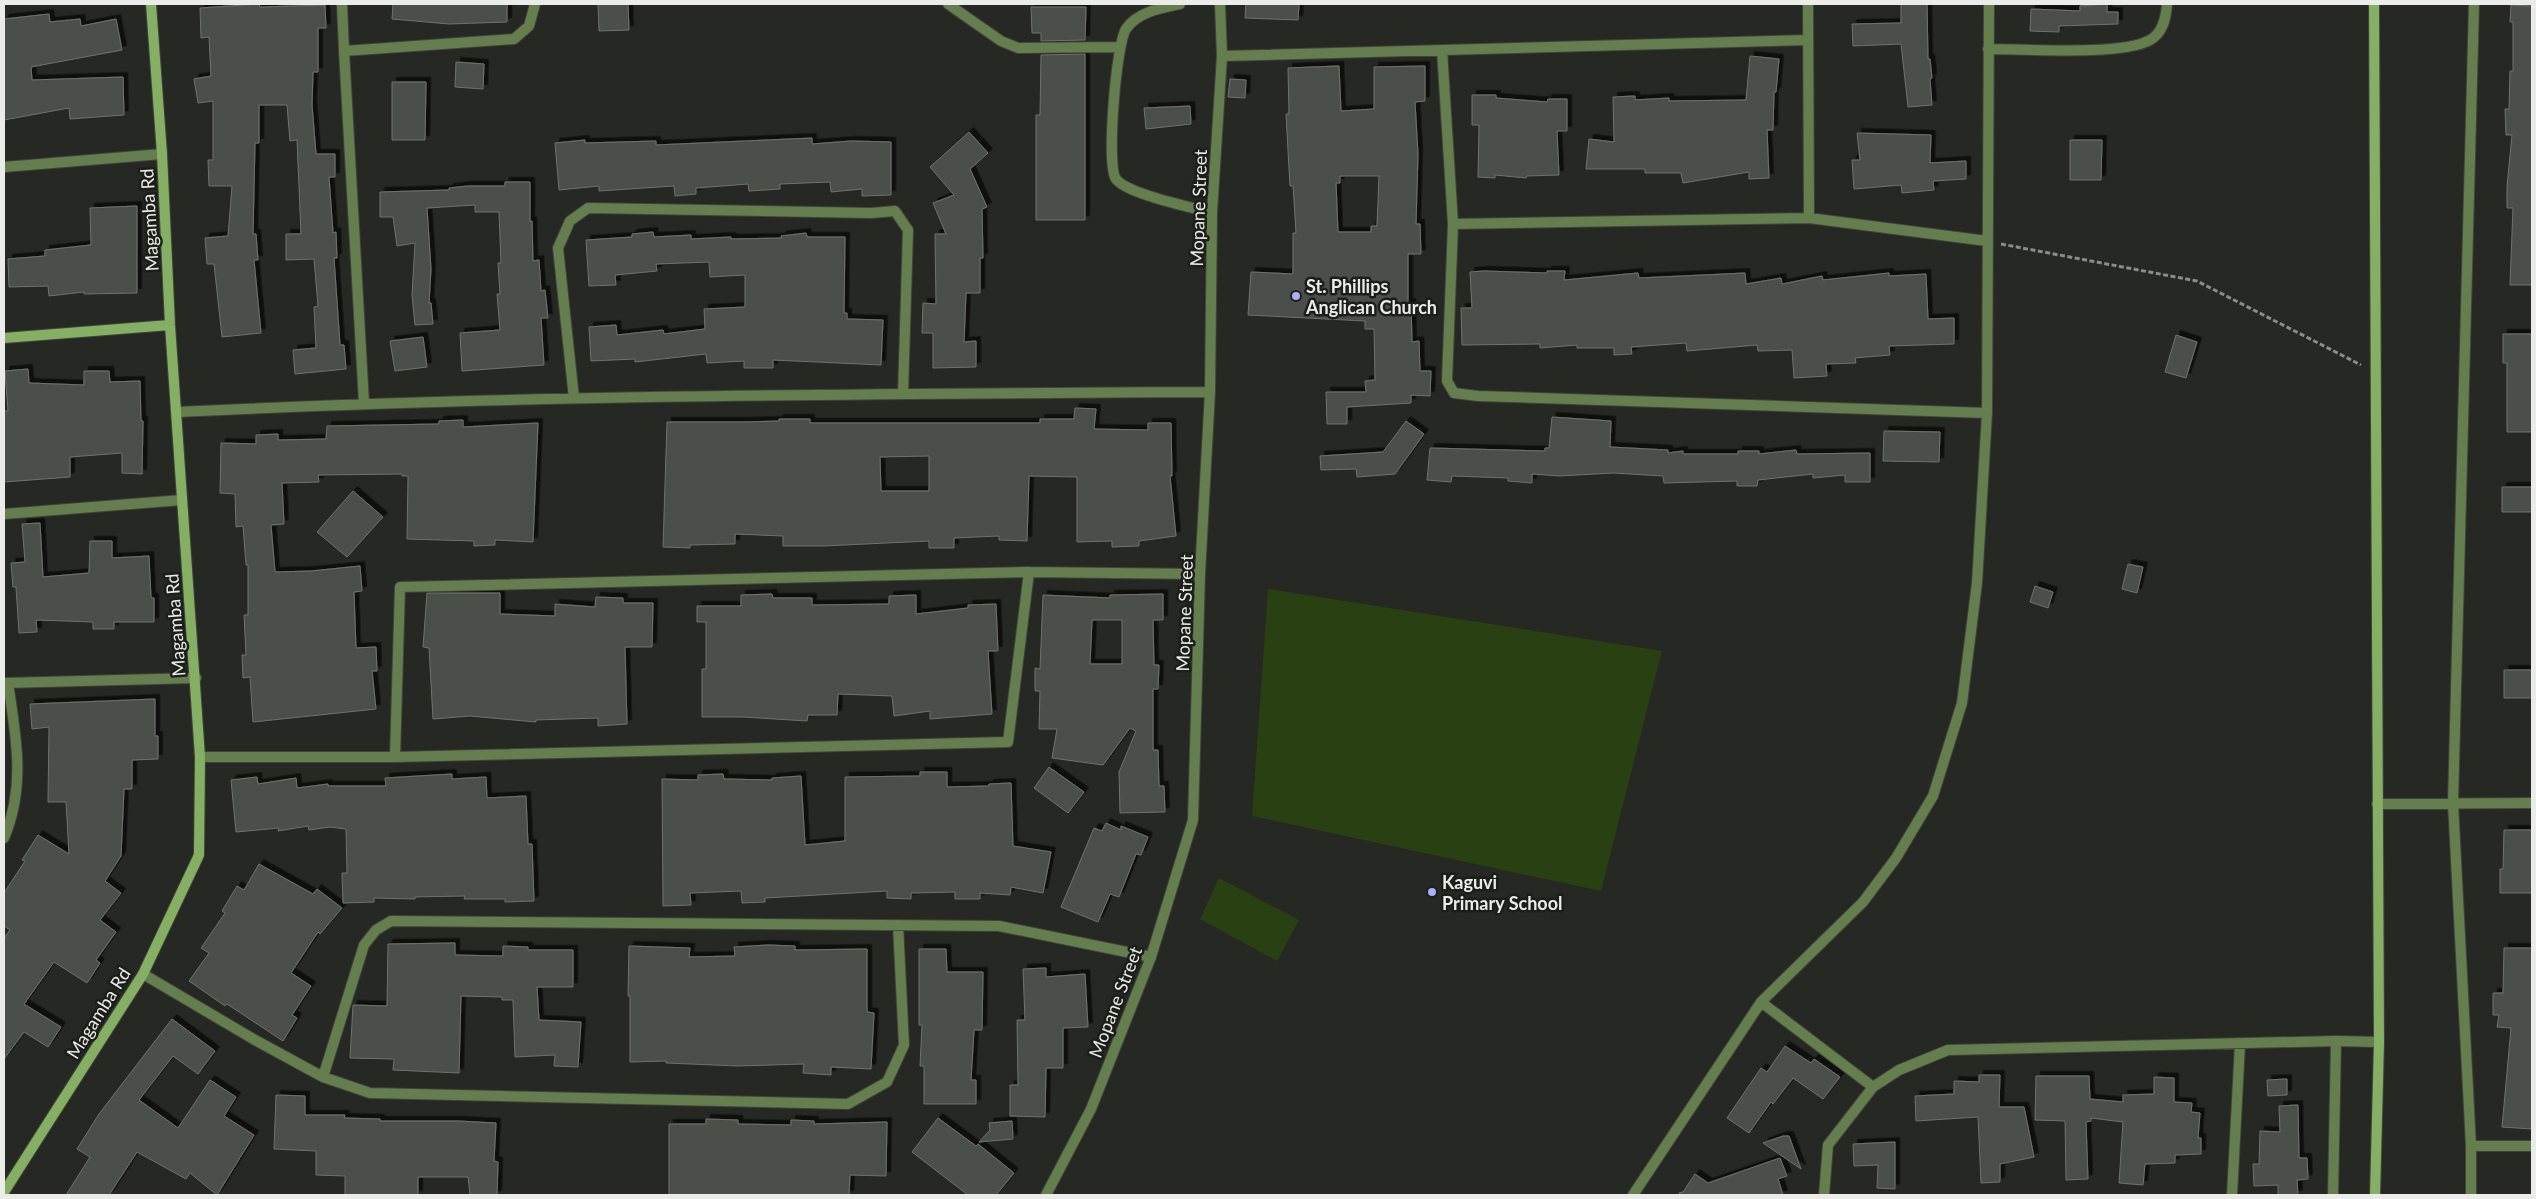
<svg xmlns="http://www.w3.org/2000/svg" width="2536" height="1199" viewBox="0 0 2536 1199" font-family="Lato,sans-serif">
<defs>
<filter id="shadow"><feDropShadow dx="4.5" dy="-4.5" stdDeviation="0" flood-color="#0009"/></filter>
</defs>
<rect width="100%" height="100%" fill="#252823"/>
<path fill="#294013" d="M1268,589L1662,651L1601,891L1252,816Z
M1219,878L1299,920L1277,961L1200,919Z"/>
<path fill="#4c4f4a" stroke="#6f726d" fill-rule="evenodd" filter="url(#shadow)" d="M259,4L260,7L325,5L326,28H318V72H313L312,105L316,154H335V177H329L333,233L336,232L337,258H334L340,345H344L346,369L295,374L293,350L316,348L314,307L318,306L314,259L286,260V234H301L297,140L290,141L287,105H259V143H255L253,234H256L258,260H254L261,333L222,337L214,264H207L205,238L228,236L232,186H209L208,160H213V101L198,103L194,79L211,76L209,37L201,38L200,8Z
M393,4H507V22L449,24L392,19Z
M598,4H628L629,30L599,31Z
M1246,4H1299L1298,20L1245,18Z
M1901,4H1927L1928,59H1930L1932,78L1930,79L1932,105L1908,107L1901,44L1853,46L1852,24L1901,23Z
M2107,4V12H2118V24L2059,26V32L2030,31L2031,9L2080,11V6Z
M2511,5L2532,6V285H2510L2513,208H2507V186L2512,135H2506L2505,109H2509L2510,71H2513V22H2510Z
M1031,7H1086L1085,40L1041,41V33H1032Z
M49,14L50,22L80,19L81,26L116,19L122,50L31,67L32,80L123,77L124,115L70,119L69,108L4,120V19Z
M1085,54V220H1036V115H1040L1041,55Z
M1750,56L1779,59L1776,92H1774L1773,130H1767L1769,178L1749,179V172L1683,183L1681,173H1645V169H1586L1589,139L1614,142L1613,97L1635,96V100L1669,98V101L1746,100Z
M456,62L484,64L483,89L455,87Z
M1339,66L1341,111L1374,109V67L1425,66V101L1415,102L1418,154L1416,224H1420L1421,254H1408V303H1411L1412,342L1419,341L1420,371H1431L1430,396L1411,395V403L1347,407V424H1327L1326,392H1366L1365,381L1375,380L1374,329H1365V321L1248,315L1251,272L1293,274V233H1296L1293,186H1290L1289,169L1286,114H1289L1288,68ZM1340,176H1379L1377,226H1371V232H1338L1336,183H1340Z
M1230,79L1246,80L1245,98L1228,97Z
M392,82H426L425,140H392Z
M1472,95H1496V98L1547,102L1548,99H1567V131H1557L1559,175L1527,176L1526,178L1495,175V178L1478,177L1479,125H1472Z
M1190,106L1191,124L1146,129L1144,108Z
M969,132L988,153L970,169L987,207L982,209L983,258H980V293H966L964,342L976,341V367L933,368V333H922L923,303L936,304L935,234H946L933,203L954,195L930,167Z
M1857,133L1931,135L1930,163L1966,161V179L1933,181L1934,190L1902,193L1901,185L1854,189L1852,160H1860Z
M812,138V144L851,141L891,142V195L862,196V189L831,192L830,182L780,184V189L749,191L748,184L696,188V194L675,196L674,186L599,191V186L559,190L555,143L585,140V143L656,141V145Z
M2070,140H2102L2101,180H2070Z
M505,182H530V222L532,221L533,261L539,260L541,291L545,290L548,318H541L544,365L462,371L460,333L500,330L497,294H500L498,263H501L499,212H475V205L427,208L431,269L429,303H431L433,324L415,325L412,295L415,243L397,246L393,217H380V192L449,190V188L468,186H505Z
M137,206V293L84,294V292L49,296L48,286L9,287L8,259L45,256V250L91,245L90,208Z
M653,232L654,237L691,235V239L731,237V239L782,238L781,236L806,233L807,237H845L844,313H847V319L883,320L881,365L773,360V368H744V361L707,363L706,354L635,362V359L591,361L589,327L616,325L617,335L663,330L664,334L705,329L704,309L745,307V275L710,277L709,262L656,264L657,271L615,275L616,285L589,286L586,240L632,237V234Z
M1484,271L1547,273V271H1565L1564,280L1638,273L1639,278L1745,273L1746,284L1781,278L1782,284L1822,276L1823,280L1889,273V276L1926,274L1928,319L1954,318V344L1889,346L1890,355L1855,358L1856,363L1826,364L1827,376L1794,378L1792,350L1758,351L1757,345L1687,351L1686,343L1631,347L1632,354L1614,355V348H1577V345L1540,348V344L1462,345L1461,308H1472L1470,272Z
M2503,334H2532V432H2507V363H2503Z
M2176,335L2197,342L2186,378L2165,372Z
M423,337L427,367L395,371L390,341Z
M28,369L29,383L84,385V371H109L110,382L140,381L141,421H143L142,474L122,473V453L70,457V477L4,482V411H8L5,371Z
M1075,408L1096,409L1094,429L1148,430V423H1171L1172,476H1170L1176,536L1139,541V546L1112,547V541L1077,542V477L1029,476L1027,541L999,540V536L954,538V548H929V541L823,546H783V536L735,534V544L690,545V548L663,547L667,422H745L779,421V419H810V423H1040V419H1074ZM929,456V491H881L880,457Z
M1552,417L1611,421L1610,447L1668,450V453L1683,451V454H1738V451H1759V454L1796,450L1797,454L1870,453V482H1845V475L1813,478V474L1758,480L1757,486H1737V481L1664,483L1663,476L1613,473L1560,476L1532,474V483L1508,481V478L1452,476L1451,482L1427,480L1430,448L1545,451V448H1549Z
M463,420V427L538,423L533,542L495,540V545L474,546V541L407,539L408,476H402V474L318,475L319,482L282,483L284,524L271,525L275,572L311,571L360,566L362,591L354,592L356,648L376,647L377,671H372L376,709L253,722L250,677L243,678L242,655H246L244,615H248V565H246L243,526L236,527L235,494L220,493L221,443L256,444V435L278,434V440L326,439L327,426L439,424V421Z
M1406,421L1424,434L1395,474L1357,477L1356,469L1321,470L1320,456L1383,452Z
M1884,431L1940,432L1939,462L1883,461Z
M2502,487H2532V512H2502Z
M353,491L383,517L347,557L317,532Z
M40,523L43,577L89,573L90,541H112V558L149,556L151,598H154V622H114V629H93V622L36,620L37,632L19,633L16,587H13L11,563L25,562L22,524Z
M2128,564L2143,567L2137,593L2122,589Z
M2035,586L2053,592L2048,608L2030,602Z
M427,593H500V614L555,616V604L595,607L596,597L623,598V603H653L652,647H625L627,724L598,726V718L536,720V722L470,716L433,719L429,648L423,647Z
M772,594L773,598H812V605L889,604V596L916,595V614L968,608V605L996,604L998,651H988L992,714L930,719V711L894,716L892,696L838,694L837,715H808L807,721L743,717H702V669H706V622H697V606H741V595Z
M1163,594V620H1153L1154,665H1159L1158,689H1153V750H1158L1159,786H1164L1165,812L1120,813L1119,772L1136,731L1130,728L1103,765L1052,758L1057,729H1039L1040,691H1035V668L1040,669L1043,595L1110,598V595ZM1092,620H1122V664H1090Z
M2504,670H2532V698H2504Z
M155,699V736H158V759L132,760V789H124L121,856L105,881L121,893L100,920L116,932L96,960L100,963L87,983L54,962L24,1004L61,1027L48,1047L24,1032L4,1059V938L10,930L4,926V893L25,861L22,860L38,835L69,854L66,802H48L49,727L32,729L30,704Z
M1049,767L1084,792L1068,813L1034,788Z
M920,772H947V787L989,786V784L1011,783L1013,846L1051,852L1043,893L1011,887L1010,895L980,893V899H955V892L911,893V899L887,898V891L765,898V902L742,903L741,891L690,893L691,905L663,906L662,779L698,780V775L723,774L724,779L772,780V778L801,776L805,845L845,841V777L920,776Z
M452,774V779L486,777L487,798L526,796L528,844H532L534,901L505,902V899H464L465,896L415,897V899L374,898V902L343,903L342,873H347L346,829L330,827L309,830L308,826L278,831L279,828L236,832L231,780L257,777L258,784L296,778L297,788L328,784V786H386L385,778Z
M1106,823L1121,830V826L1148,837L1141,855L1136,854L1119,897L1110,894L1098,922L1061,907L1094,828L1102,831Z
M2504,830H2532V893H2500V869H2503Z
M259,864L313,894L317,889L342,908L320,934L318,932L291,973L311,986L292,1015L297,1018L283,1041L227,1004L225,1006L189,981L209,953L201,948L225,913L222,911L237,886L244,890Z
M455,943V955L503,956V946L528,947V950H573V987H537L539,1020L581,1022L578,1067L554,1066L555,1055L515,1057L513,1000H502V997L461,996L459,1073L393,1070L394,1059L350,1058L353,1005L387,1006L388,944Z
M768,945L795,946V950L867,949V1012L874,1013L871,1069L831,1067V1075L803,1073L804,1064L738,1066L666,1063V1061L630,1062V996H628L629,946L690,948L689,957L735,956L734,947Z
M2504,948H2532V1129L2502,1127L2511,1028L2497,1027L2499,1015H2493V993H2503Z
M919,949H946L947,972H983L982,1030H974L971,1080H976V1104H924V1066H920L922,1025H919Z
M1046,968V977L1085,974L1088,1027L1063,1028V1068H1046L1045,1117L1010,1116V1085H1018L1017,1020H1025L1023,969Z
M172,1019L215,1051L198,1074L173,1056L139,1100L178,1128L210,1080L236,1097L224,1116L254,1135L217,1195L190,1173L186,1179L137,1152L109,1195H66L90,1157L77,1149L99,1114Z
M1785,1046L1811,1063L1814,1059L1840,1077L1823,1099L1793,1078L1773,1104L1771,1102L1749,1133L1727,1118L1761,1068L1767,1072Z
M1979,1075H2000L1999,1107H2024L2034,1157L2000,1164V1182L1981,1183L1978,1117L1916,1121L1915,1096L1954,1094V1081L1979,1082Z
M2036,1076H2089L2090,1099L2123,1102V1095L2154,1094V1077L2174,1078V1102L2192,1103L2191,1112L2200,1113L2198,1138H2201V1154L2175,1155V1163L2145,1164L2143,1185L2119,1183L2123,1122L2091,1118V1121L2086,1122L2088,1179L2066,1180L2065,1121L2035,1120Z
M2287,1079V1095L2268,1096L2267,1080Z
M276,1095L305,1096V1115H345L344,1118L380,1119V1121H458L496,1123L494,1161L498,1162L497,1195H470L468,1177H418V1195H345V1176L316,1175V1151L274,1149Z
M2298,1105L2299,1158H2307L2308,1179L2297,1180L2298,1195H2278V1185L2254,1186L2253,1164H2259L2260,1131L2280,1132L2279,1106Z
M938,1118L976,1146L978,1144L1014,1173L996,1195H968L912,1152Z
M706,1119L738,1120V1124L791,1125V1120L814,1121V1124L887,1122L886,1176L850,1175L849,1195H669V1124H706Z
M1012,1121L1013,1139L979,1142L990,1130L989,1123Z
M1783,1136H1789L1801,1169L1763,1143Z
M1895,1142V1189L1877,1188L1878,1165L1854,1166L1853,1144Z
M1780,1158L1787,1176L1778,1179L1783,1195H1680L1679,1193L1683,1192L1695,1174L1708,1183Z"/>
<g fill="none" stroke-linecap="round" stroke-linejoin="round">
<defs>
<path id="street" d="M342,4L344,51
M948,4L1001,41L1018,48L1119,47
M1180,4C1161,8 1137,12 1126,29C1116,44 1106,166 1116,179C1127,194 1191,207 1212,213
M1988,49C2023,49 2123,56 2150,40C2163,33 2166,18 2167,4
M1442,50L1453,224L1809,218L1808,4
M1222,56L1808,40
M4,167L162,154
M1809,218L1987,241
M1453,224L1447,381L1454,393L1478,396L1987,413L1989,4
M574,398L558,248L570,221L588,208L871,213L895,211L908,230L903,394
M364,403L344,51L514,39L529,26L535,4
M177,412C521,395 866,394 1210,392
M4,514L182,500
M4,683L196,678
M200,757H395L1008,742L1029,572
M395,757L400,587L1029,572L1200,574
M2377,804L2532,803
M4,838C26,786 16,737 8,683
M143,974L255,1040L323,1077L370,1093L848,1104L887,1082L904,1045L898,925
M323,1077L364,945L376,930L391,921L999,926L1151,957
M1873,1087L1761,1002L1863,902L1896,858L1933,796L1962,703L1977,583L1987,413
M2471,1146H2532
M1046,1195L1091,1109L1151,957L1193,820L1200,574L1210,392L1212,213L1222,56L1220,4
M1633,1195L1761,1002
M1824,1195L1828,1145L1873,1087L1899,1070L1948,1050L2336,1041L2379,1042
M2232,1195L2240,1044
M2333,1195L2336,1041
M2471,1195V1146L2453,803L2474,4"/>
<path id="secondary" d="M2374,4L2379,1042L2375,1195
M4,338L170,325
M4,1192L143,974L199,855L200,757L170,325L162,154L151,4"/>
</defs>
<use href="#street" stroke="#41433f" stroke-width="12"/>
<use href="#secondary" stroke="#41433f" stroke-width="12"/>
<path stroke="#8a8c88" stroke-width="3" stroke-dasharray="5 2.5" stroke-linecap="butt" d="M2001,244L2197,281L2361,365"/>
<use href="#street" stroke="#647e4e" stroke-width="10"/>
<use href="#secondary" stroke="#85af62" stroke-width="10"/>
</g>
<g fill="#acaffb" stroke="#1c1e1a" stroke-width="2">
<circle cx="1296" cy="296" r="5"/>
<circle cx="1432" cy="892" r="5"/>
</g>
<g text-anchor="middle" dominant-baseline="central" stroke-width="5" stroke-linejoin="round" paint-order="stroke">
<g font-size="18" fill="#ebece9" stroke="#1c1e1a">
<text transform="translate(1198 208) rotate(-88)">Mopane Street</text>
<text transform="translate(149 220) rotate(-93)">Magamba Rd</text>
<text transform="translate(1184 613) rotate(-88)">Mopane Street</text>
<text transform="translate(175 625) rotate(-94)">Magamba Rd</text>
<text transform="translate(1115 1002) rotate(-69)">Mopane Street</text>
<text transform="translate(98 1013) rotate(-58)">Magamba Rd</text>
</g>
<g font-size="18" font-weight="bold" fill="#ebece9" stroke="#1c1e1a" text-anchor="start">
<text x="1306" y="286">St. Phillips<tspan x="1306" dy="21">Anglican Church</tspan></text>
<text x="1442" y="882">Kaguvi<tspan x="1442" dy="21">Primary School</tspan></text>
</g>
</g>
<rect width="2536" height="1199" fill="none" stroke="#ebece9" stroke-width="10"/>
</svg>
